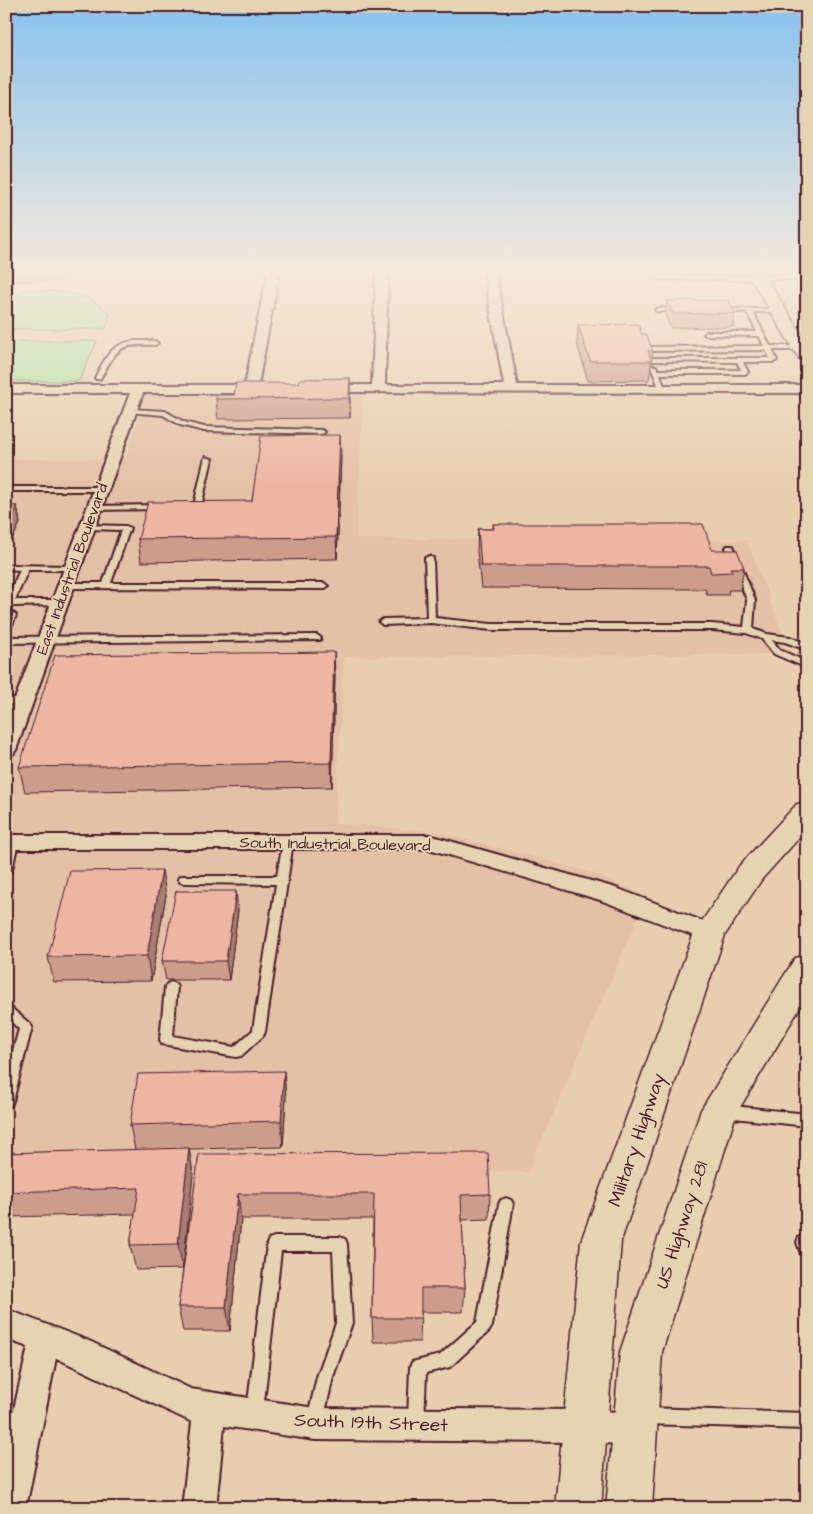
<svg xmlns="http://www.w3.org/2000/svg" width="813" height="1514" viewBox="0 0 813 1514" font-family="'Architects Daughter',sans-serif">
<rect width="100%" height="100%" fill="#e8ceaf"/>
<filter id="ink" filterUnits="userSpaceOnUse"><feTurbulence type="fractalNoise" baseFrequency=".02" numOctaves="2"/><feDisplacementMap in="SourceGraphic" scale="10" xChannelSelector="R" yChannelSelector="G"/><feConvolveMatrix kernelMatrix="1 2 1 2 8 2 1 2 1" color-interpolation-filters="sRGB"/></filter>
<g filter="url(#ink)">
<path fill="#e4c0a6" d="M780,274H807V316Z
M146,395L363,396L356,539L747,540L790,654L344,657L335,823L439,832L591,872L647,897L528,1172L6,1166V459H125Z"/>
<path fill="#aee5a7" stroke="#7c8269" d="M22,290C53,291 88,290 110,314L106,329H6V315Z
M6,341H97L79,381H6Z"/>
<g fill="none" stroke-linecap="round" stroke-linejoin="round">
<defs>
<path id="lane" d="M715,274H721L722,276L804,275L807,277L804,279L657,280L654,278L657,276H716Z
M658,308H679L682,310L679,312L656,311L655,310Z
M719,309H780L781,310L778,312H753L770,346H801L804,348L801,350H772L777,360L774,362H743L748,372L745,374H660L665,389L660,390L651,367L652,366H656L658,370H741L737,362L651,361L648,359L649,358H770L766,350L648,351L645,349L648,347L764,346L759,336L705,335L704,334L707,332H757L747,312H721L718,310Z
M132,341H155L158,343L155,345C117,344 118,348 100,379H96L95,378C105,359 109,346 132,341Z
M130,409L165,411L184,422L204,427L322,430L325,432L322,434L204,431L180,425L163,415L128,412V410Z
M205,457L212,459L201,507L197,509H187V505H194Z
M6,487H101L105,489L101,491H6Z
M158,505H161V509L94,510L90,508L94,506Z
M84,525L126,526L130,528L111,583H324L328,586L324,589L63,588L62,586L66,583H103L121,530L87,529H84Z
M727,546H733L734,548L755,600L753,629L767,634L790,637L807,644V650L785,642L772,640L780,650L807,662V668L774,654L762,639L746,633L712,630H491L431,623L383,625L379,622L383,619L427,618L425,558L429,556L433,558L435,618L491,624H712L744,627L747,600L726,548Z
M6,565L72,566L76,568L72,570H28L15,600H60L63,601L64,603L63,605L14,606L7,603L6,600L20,570L6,569Z
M12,612L16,615L10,630L6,633V618L9,613Z
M317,635L321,638L320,640L6,643V637Z
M6,698H24L29,701L24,704H6Z
M13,838L17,839L18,842L12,870L10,873L6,874V847L9,839Z
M288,838L292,839L293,842L265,1032L263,1036L241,1056L236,1057L162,1044L160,1040L165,987L167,984L171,982L175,984L177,987L173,1036L234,1047L253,1030L276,884L184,883L180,882L178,879L180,876H277L283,842L284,839Z
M6,1005L10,1007L30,1024L32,1027L13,1101L11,1105L6,1106V1076L19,1029L6,1017Z
M725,1105L807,1114V1126L725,1117L720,1115L718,1111L720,1107Z
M506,1198L511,1200L513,1204L492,1326L489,1331L450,1367L426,1373L424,1421L422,1427L416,1429L410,1427L408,1421L410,1367L412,1362L440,1355L477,1322L499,1204L501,1200Z
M804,1235L807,1236V1259L802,1257L797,1242L799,1237Z
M274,1237H340L345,1239L347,1244L352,1323L333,1377L323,1421L321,1427L315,1429L309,1427L307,1421L317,1377L336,1323L333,1251H281L263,1411L261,1417L255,1419L249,1417L247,1411L267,1244L269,1239Z
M645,1408L807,1413V1429L645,1424L639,1422L637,1416L639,1410Z"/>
<path id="street" d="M267,274H279L258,385L267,386L269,389L262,393H143L16,750L13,754L6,756V723L130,393H6V385H245Z
M376,274H388L385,385H504L484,274H496L517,385H807V393L319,392L317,389L324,385H372Z
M6,835H429L616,888L718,927L722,933L718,939L710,942L600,900L429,849H6Z
M6,1309L87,1340L191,1389L315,1408L585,1410L635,1413L646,1418L651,1429L646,1440L635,1445L585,1442L315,1440L224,1426L216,1508H182L192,1422L56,1358L26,1508H6V1444L28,1347L6,1339Z"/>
<path id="secondary" d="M748,274H764L807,343V362L801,361L798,357Z"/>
<path id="primary" d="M807,802V829L762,879L725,935L621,1241L601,1508H555L581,1241L694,933L740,865L797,804Z
M807,955V996L736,1114L662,1352L652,1508H606L620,1352L701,1110L795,958Z"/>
</defs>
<use href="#lane" stroke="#4a1f2b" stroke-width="4"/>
<use href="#street" stroke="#4a1f2b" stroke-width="4"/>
<use href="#secondary" stroke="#4a1f2b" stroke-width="3"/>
<use href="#primary" stroke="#4a1f2b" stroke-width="3"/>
<use href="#lane" fill="#e6d3b1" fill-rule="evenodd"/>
<use href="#street" fill="#e6d3b1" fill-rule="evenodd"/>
<use href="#secondary" fill="#e6d3b1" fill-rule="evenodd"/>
<use href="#primary" fill="#e6d3b1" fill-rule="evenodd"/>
</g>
<path fill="#cc9d8c" stroke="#4a1f2b" d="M12,274H63L59,281H13Z
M667,301L735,313L733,327L671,328L665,315Z
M578,325L653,351L649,380L588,381L577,343Z
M350,378V418L218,419L216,399L234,395L299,383Z
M341,456L337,559L141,562L138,539L252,501Z
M6,506H17L20,523L12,540H6Z
M493,524L712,550L744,568L740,590H729L728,595H707L705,589L481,588L477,551L478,529H493Z
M335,675L332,787L25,792L19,767Z
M166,895L151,981L54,982L48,957Z
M238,910L229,980H166L162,961Z
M286,1096L283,1147L189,1149L193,1174L184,1264L199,1154L490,1194L489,1219L462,1220L465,1288L463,1312H421L420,1342H373L372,1318L373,1219H241L230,1331H183L178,1307L183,1269L136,1270L130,1245L135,1214L6,1217V1153L135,1150L130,1125Z"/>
<path fill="#a67f72" stroke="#4a1f2b" d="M58,274H63L59,281Z
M350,378V418L349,398Z
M340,435L341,456L337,559L336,537Z
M17,506L20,523L12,540L9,524Z
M334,652L335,675L332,787L331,763Z
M162,870L166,895L151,981L147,956Z
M236,891L238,910L229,980L226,961Z
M284,1071L286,1096L283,1147L281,1121Z
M189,1148L193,1174L183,1269L178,1244Z
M238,1194L241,1219L230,1331L226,1307Z"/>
<path fill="#edb6a3" stroke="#4a1f2b" d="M728,300L735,313L673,314L667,301Z
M638,324L642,334H646L653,351H648L652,361H590L578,325Z
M350,378L349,398L216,399L217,395H234L236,383H299L300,379Z
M340,435L336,537L138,539L148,502L252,501L261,436Z
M6,506H17L9,524H6Z
M493,524H703L712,550H737L744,568H730L732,572L711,573L709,566H481L478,529H494Z
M334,652L331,763L19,767L55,655Z
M162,870L147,956L48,957L70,871Z
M176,891H236L226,961H162Z
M284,1071L281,1121L130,1125L138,1074Z
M189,1148L178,1244L130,1245L139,1188L6,1192V1153Z
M488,1153L490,1194L461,1195L465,1288H421V1318H372L374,1194H238L226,1307H178L199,1154Z"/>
</g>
<linearGradient id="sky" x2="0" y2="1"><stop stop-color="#87c3ef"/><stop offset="0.56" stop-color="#f5e9db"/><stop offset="1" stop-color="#f5e9db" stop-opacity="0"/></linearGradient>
<rect width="813" height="486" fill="url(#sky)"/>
<g text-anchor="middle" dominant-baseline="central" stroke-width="4" stroke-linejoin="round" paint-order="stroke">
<g font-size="16" fill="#4a1f2b" stroke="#e6d3b1">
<text transform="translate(72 569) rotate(-70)">East Industrial Boulevard</text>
<text transform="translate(335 844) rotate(1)">South Industrial Boulevard</text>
</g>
<g font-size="19" fill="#4a1f2b" stroke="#e6d3b1">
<text transform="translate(637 1140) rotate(-71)">Military Highway</text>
<text transform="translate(682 1225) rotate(-72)">US Highway 281</text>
<text transform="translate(371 1423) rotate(2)">South 19th Street</text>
</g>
</g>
<rect width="813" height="1514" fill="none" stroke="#e6d3b1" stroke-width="25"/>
<rect x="12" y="12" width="788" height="1489" fill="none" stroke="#4a1f2b" stroke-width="2" filter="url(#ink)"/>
</svg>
